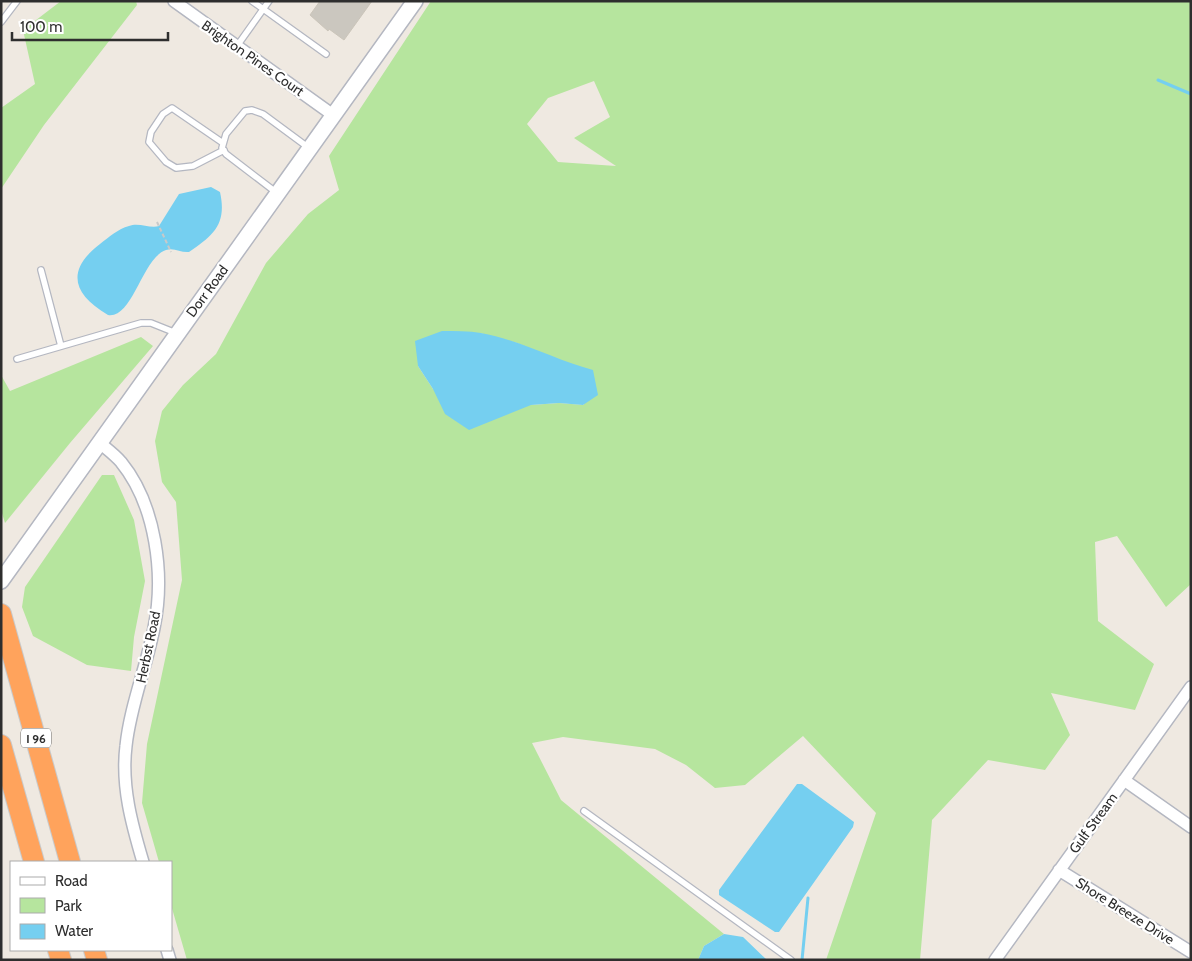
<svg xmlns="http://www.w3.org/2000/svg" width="1192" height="961" viewBox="0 0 1192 961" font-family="Cabin,sans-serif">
<rect width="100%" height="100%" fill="#efe9e1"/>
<path fill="#b6e59e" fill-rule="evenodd" d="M61,1H136L137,5L44,125L1,189V108L35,84L23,30Z
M431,1H1191V584L1166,607L1117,536L1095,542L1098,621L1154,664L1135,710L1051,693L1070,735L1045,770L988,760L932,820L920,960H826L876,813L803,736L745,785L715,788L686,765L655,749L563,737L532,743L561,800L724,934L704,946L698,960H187L171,905V862H159L142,803L147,744L182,580L176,502L162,482L155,441L162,411L183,385L216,354L266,263L308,214L339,190L329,156ZM594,81L610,117L574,138L616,166L558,162L527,124L548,98ZM480,333L517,343L562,362L584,405L559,403L531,405L433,389L418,366Z
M141,337L153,346L70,443L5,523L1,510V375L10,391Z
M102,475H114L134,520L145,581L134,637L131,671L87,665L33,636L22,607L25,587Z"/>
<path fill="#75cff0" d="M211,187L220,192C227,224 214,235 189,252C181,253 174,247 166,250C142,258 133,319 108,315C72,294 66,270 100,244C109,237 118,229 129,226C139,222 150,229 159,226L179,194Z
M442,331C455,331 469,331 481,333C520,340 555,360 593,370L598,395L583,405L559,403L531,405L469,430L445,414L433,389L418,366L415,341Z
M797,784H802L854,822L853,827L779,932H775L719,895V890Z
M724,934L743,937L767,960H698L704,946Z"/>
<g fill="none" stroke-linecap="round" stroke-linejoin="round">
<path stroke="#75cff0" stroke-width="3" d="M1158,80L1191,94
M802,960L808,898"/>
</g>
<path fill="#cbc7bf" stroke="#cbc5ba" d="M320,1H372L344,40L329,29L328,31L310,15Z"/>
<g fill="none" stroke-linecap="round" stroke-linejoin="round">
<defs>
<path id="lane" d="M252,1L326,54
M1,22L17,1
M237,46L269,1
M223,143L172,108L163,114L151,132L149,142L166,162L176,168L193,166L224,150
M277,193L226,154L222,148L226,134L245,111L252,110L263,114L309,148
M41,270L61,346
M17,359L141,323H151L176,333
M584,811L791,960"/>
<path id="street" d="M174,1L333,115
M101,444C107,449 115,455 121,462C156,505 165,575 154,628C146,668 130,707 126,746C121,786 132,825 143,862
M1124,780L1191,827
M1059,870L1191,952
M167,950L170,960
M995,960L1191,687"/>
<path id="secondary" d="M1,581L415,1"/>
<path id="highway" d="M1,614L70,862
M1,745L34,862
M58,950L61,960
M94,950L97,960"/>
</defs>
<use href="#lane" stroke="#b4b7c1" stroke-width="8"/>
<use href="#street" stroke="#b4b7c1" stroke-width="14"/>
<use href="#secondary" stroke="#b4b7c1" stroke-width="18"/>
<use href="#highway" stroke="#c9c9c9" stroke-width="22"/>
<path stroke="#c9c9c9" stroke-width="2" stroke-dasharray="4 2.5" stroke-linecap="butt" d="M157,222L171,252"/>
<use href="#lane" stroke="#fff" stroke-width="5.5"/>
<use href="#street" stroke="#fff" stroke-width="11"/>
<use href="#secondary" stroke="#fff" stroke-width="15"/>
<use href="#highway" stroke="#ffa35c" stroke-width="20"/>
</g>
<g text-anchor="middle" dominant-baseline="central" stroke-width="4.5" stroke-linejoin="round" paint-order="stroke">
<rect fill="#fff" stroke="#6d6d6d" stroke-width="1" x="21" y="728.5" width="30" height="19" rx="4"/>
<g font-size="12" font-weight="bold" fill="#2e2e2e">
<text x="36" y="738">I 96</text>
</g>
<g font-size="14" fill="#2e2e2e" stroke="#fff">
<text transform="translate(253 58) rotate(35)">Brighton Pines Court</text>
<text transform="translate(207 291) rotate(-54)">Dorr Road</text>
<text transform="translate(148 647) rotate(-78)">Herbst Road</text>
<text transform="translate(1093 823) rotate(-54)">Gulf Stream</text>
<text transform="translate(1125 911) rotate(32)">Shore Breeze Drive</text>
</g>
</g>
<rect width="1192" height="961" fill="none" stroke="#2e2e2e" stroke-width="5"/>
<rect x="10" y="861" width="162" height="90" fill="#ffffff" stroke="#ababab"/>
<rect x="20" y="877" width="25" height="8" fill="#ffffff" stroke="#ababab"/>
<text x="55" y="886" font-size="15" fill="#2e2e2e">Road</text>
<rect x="20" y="898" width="25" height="15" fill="#b6e59e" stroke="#ababab"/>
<text x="55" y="911" font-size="15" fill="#2e2e2e">Park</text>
<rect x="20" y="924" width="25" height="15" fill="#75cff0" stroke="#ababab"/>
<text x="55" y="936" font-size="15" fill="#2e2e2e">Water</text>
<path d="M12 32v8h156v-8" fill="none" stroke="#2e2e2e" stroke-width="2.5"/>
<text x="20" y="32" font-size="15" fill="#2e2e2e" stroke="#ffffff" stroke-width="4" paint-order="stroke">100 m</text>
</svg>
